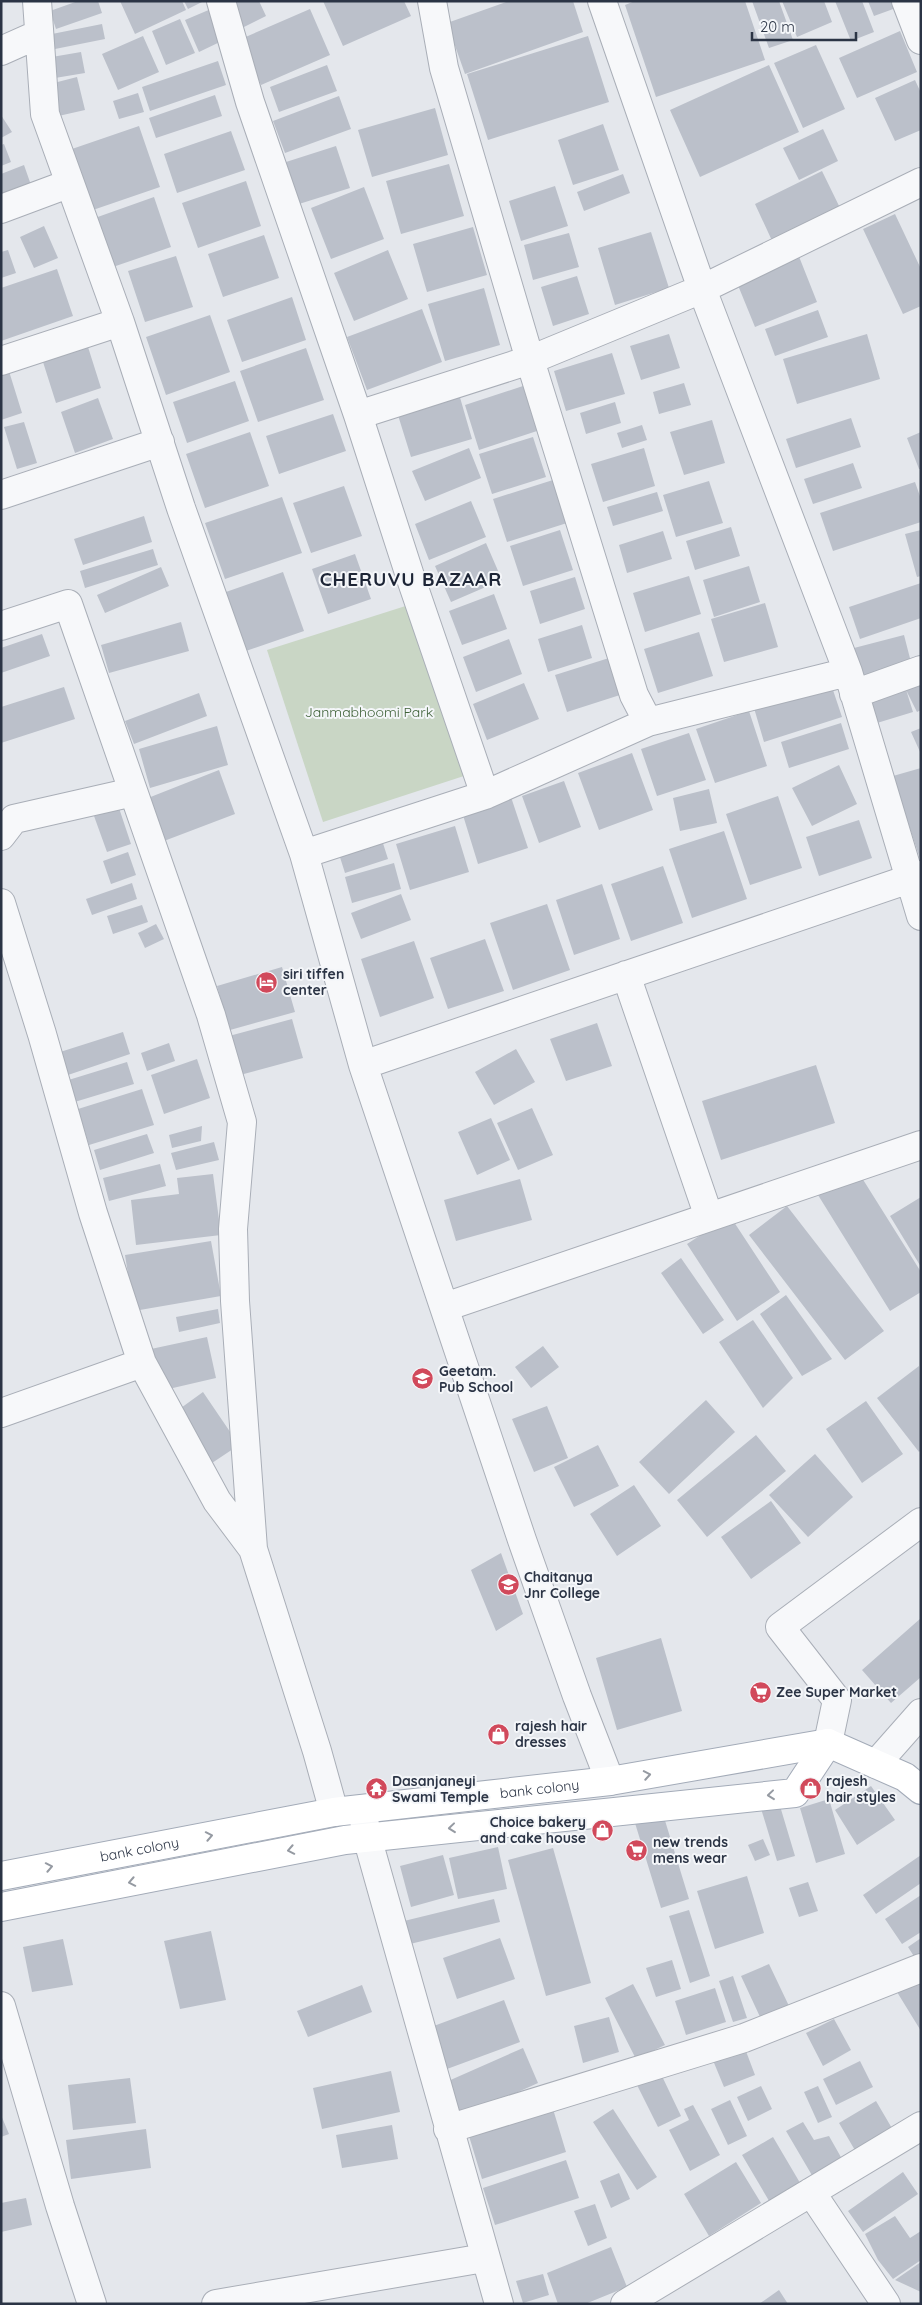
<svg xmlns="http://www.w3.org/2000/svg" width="922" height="2305" viewBox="0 0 922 2305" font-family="Quicksand,sans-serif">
<rect width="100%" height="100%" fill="#e4e7ec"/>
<path fill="#c9d6c5" d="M415,603L470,774L323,822L267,650Z"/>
<path fill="#bbc0ca" d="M78,1H98L102,13L56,29L50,11Z
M120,1H182L186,10L135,34Z
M184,1H204L188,9Z
M235,1H259L266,16L238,30Z
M323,1H404L411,16L343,46Z
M509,1H573L583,32L465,74L447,23Z
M635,1H745L765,60L656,97L625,5Z
M752,1H779L793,40L769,48Z
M782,1H824L832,22L797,37Z
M835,1H862L874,32L851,41Z
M868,1H894L896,8L874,16Z
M211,9L224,40L199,52L185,20Z
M310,9L330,55L261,85L241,39Z
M180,19L195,53L166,65L152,31Z
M102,24L105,39L55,49L52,34Z
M900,31L917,72L857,98L839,58Z
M143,36L159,72L118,90L102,54Z
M588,36L609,102L488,140L467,74Z
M816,45L845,109L803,128L774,63Z
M81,52L85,73L49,79L46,58Z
M218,61L226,85L150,111L142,87Z
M327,65L337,91L279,112L270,87Z
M769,65L799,132L700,177L670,110Z
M77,77L85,110L54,117L46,85Z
M915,80L921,93V130L895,141L875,98Z
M138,93L144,112L119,119L113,101Z
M215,95L222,116L156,138L149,118Z
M339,96L351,129L285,153L273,121Z
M435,108L448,155L372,177L358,130Z
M1,115L12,132L1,138Z
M603,124L619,170L573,185L558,140Z
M139,126L160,187L90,211L69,150Z
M823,129L838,161L799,180L783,148Z
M231,131L245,170L177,193L164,154Z
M4,144L11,162L1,166V145Z
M336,146L350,188L299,204L286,162Z
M449,164L464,216L401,234L386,181Z
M24,165L31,185L1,195V174Z
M822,171L842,212L774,245L755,204Z
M623,174L630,193L584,211L577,192Z
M246,181L261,226L198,248L182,203Z
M555,186L568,226L521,241L509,201Z
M364,187L384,239L331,259L311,208Z
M154,197L171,247L110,268L92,219Z
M895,214L921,269V306L903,314L863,229Z
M44,226L58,258L34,268L20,237Z
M473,227L487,275L427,292L413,244Z
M651,232L669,288L615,305L598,248Z
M569,233L579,267L533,280L524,245Z
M264,235L279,278L223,297L208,254Z
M8,250L16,273L1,278V252Z
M388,250L408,299L354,321L334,273Z
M798,254L817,302L755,327L735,278Z
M176,256L193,307L145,322L128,271Z
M57,269L73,316L1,341V288Z
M577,276L589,314L553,326L541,287Z
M484,288L500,345L445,361L428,304Z
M292,297L306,340L242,362L227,320Z
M422,309L442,362L367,390L347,337Z
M818,310L828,337L775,356L765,329Z
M210,315L230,372L166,395L146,337Z
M669,334L680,368L641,380L630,346Z
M867,334L880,379L797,404L783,359Z
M88,347L101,388L56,403L43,362Z
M306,348L324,400L258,422L240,371Z
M612,353L625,394L566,411L554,371Z
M8,368L22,413L1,420V370Z
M235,381L249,421L187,443L173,402Z
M684,383L691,405L659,414L653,392Z
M523,386L537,431L479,450L465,405Z
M459,394L472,439L411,457L397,412Z
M98,398L113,439L75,453L61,412Z
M615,402L621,423L586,434L580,413Z
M333,414L346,451L279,474L266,436Z
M851,418L861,447L796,468L786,439Z
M712,420L725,463L684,475L670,432Z
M24,422L37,463L17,469L4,427Z
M642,425L647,440L622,448L617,433Z
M250,432L269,486L205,508L186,454Z
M921,432V469H919L907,438Z
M533,437L546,477L492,494L479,454Z
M469,448L481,478L425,501L412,471Z
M644,448L655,486L603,502L591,464Z
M853,463L862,488L813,504L804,479Z
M553,480L567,523L507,542L493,499Z
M709,481L723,523L676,537L663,495Z
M915,482L921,499V522L833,551L820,513Z
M344,486L362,536L311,553L293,503Z
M657,492L663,511L613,526L607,507Z
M282,497L302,553L225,579L205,523Z
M471,501L486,537L429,560L415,524Z
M144,516L152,542L83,565L74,539Z
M731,527L740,556L695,570L686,541Z
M560,530L573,570L523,586L510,546Z
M921,530V576L917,577L905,534Z
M663,531L672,559L627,573L619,545Z
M486,543L502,580L451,602L435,566Z
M153,549L158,565L85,588L80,571Z
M355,554L371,599L328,614L312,569Z
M749,566L760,602L714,617L703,580Z
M161,567L169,586L105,613L97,595Z
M283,572L304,631L243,652L223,593Z
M689,576L701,614L645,632L633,593Z
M575,577L585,609L540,624L530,591Z
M921,583V618L860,639L849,607Z
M494,594L507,629L462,645L449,611Z
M765,603L778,647L724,662L711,619Z
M181,622L189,651L109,673L101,645Z
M582,625L592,658L548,672L538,639Z
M699,632L713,676L658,693L644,649Z
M42,634L50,656L1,673V648Z
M904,635L913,670L863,683L854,648Z
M509,639L522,674L476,692L463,657Z
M609,658L620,695L567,712L555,675Z
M903,680L913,712L877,723L868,691Z
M524,683L539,719L487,740L473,704Z
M921,683V710L917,712L906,690Z
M831,684L842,717L764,742L754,708Z
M64,687L75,719L1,743V707Z
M199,693L207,716L134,744L125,721Z
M749,711L767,766L715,783L696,729Z
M841,723L849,749L789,768L781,742Z
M217,726L228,765L150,788L139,749Z
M921,728V754L911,732Z
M689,733L706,780L657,796L641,749Z
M632,753L653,810L599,830L578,773Z
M839,765L857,804L812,826L792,788Z
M921,768V859H920L893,776Z
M219,770L235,814L164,841L148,798Z
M564,781L581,827L539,843L522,796Z
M709,789L717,823L680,831L673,798Z
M778,796L802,868L750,885L726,814Z
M511,797L528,848L478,864L462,812Z
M119,808L131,844L107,852L94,816Z
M859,820L872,858L819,876L806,837Z
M455,826L469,872L410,890L396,844Z
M724,831L747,899L692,918L669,849Z
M381,837L388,859L345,873L338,851Z
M128,852L136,875L111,884L103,861Z
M394,863L401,889L352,903L345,877Z
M663,866L683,923L631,941L611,884Z
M132,883L137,899L92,915L86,899Z
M602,884L620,939L574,955L556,900Z
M401,894L411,920L361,939L351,913Z
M547,904L570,970L513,990L490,923Z
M142,905L148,922L113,934L107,916Z
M156,924L164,939L145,948L138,933Z
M485,939L504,991L448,1009L430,958Z
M414,941L434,998L380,1017L361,959Z
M282,967L295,1012L230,1030L217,986Z
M292,1019L303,1058L240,1075L229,1036Z
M597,1023L612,1066L566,1081L550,1039Z
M123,1032L130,1054L65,1076L57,1053Z
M169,1043L175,1061L147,1071L141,1053Z
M516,1049L535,1082L494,1105L475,1072Z
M197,1059L210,1098L164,1114L151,1075Z
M127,1062L134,1084L68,1104L62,1082Z
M816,1065L835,1123L721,1160L702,1101Z
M142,1089L154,1125L89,1145L78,1109Z
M532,1108L553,1155L518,1170L497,1123Z
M491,1118L510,1160L477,1175L458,1132Z
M202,1126L201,1141L172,1148L169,1135Z
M147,1134L154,1153L100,1170L94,1150Z
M214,1142L219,1160L176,1170L171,1153Z
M160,1164L166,1186L109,1201L103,1178Z
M857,1170L921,1272V1292L890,1311L818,1195Z
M213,1174L221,1235L136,1245L131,1200L179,1194L177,1178Z
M520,1179L532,1220L456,1241L444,1200Z
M921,1197V1267L890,1216Z
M787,1206L884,1331L845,1360L749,1235Z
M730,1216L780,1292L737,1321L687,1244Z
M211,1241L221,1296L134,1311L125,1255Z
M681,1258L724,1320L703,1334L661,1273Z
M786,1295L832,1359L802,1376L760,1314Z
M218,1309L220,1323L179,1332L176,1317Z
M753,1320L793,1378L763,1408L719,1342Z
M207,1337L216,1378L160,1391L151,1349Z
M543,1346L559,1367L531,1388L515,1367Z
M919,1366L921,1450L919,1452L877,1398Z
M203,1392L239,1445L209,1465L174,1413Z
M706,1400L735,1432L669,1494L639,1462Z
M866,1401L903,1454L862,1483L826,1429Z
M547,1406L568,1458L534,1472L512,1419Z
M756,1435L786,1471L707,1537L677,1500Z
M598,1445L619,1486L574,1507L554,1467Z
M815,1454L853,1497L808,1537L769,1495Z
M634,1485L661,1526L617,1556L590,1514Z
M771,1501L801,1543L751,1579L721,1537Z
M501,1553L523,1614L496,1631L471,1570Z
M921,1618V1677L891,1703L862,1670Z
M661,1638L682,1711L617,1730L596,1658Z
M871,1786L895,1820L857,1845L835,1810Z
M777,1796L795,1856L777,1861L759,1802Z
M829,1799L845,1854L816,1863L800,1808Z
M663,1814L689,1899L661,1908L635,1823Z
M763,1839L770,1855L755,1861L748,1845Z
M498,1847L507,1889L458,1899L449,1858Z
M553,1848L591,1983L546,1996L508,1860Z
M443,1855L454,1895L411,1907L400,1866Z
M921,1855V1883L876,1914L863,1895Z
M747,1876L764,1933L715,1949L697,1891Z
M808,1882L818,1911L799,1917L789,1888Z
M921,1895V1932L902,1944L885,1919Z
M494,1899L500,1922L410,1944L404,1921Z
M689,1910L710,1976L690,1983L669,1916Z
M211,1931L226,2000L180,2009L164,1941Z
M500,1938L515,1979L457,1999L443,1958Z
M921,1938V1958L917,1961L908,1947Z
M63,1939L73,1985L32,1992L23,1947Z
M672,1960L681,1989L656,1997L646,1968Z
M769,1964L789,2006L761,2019L741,1976Z
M733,1976L747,2018L733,2022L719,1981Z
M921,1978V2031L897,1992Z
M633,1984L665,2045L636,2059L605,1998Z
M362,1985L372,2012L308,2037L297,2011Z
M715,1988L726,2022L686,2035L675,2001Z
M504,2000L520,2042L447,2069L431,2027Z
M609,2017L619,2052L583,2063L574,2026Z
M834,2019L851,2050L823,2066L806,2033Z
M744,2046L755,2075L724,2087L712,2058Z
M523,2048L538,2083L462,2117L446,2082Z
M860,2061L873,2087L836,2105L823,2079Z
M391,2071L400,2112L322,2129L313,2088Z
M661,2074L681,2116L658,2127L637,2085Z
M130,2078L136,2123L73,2130L68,2085Z
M761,2086L772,2109L748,2121L737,2097Z
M818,2086L832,2117L818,2123L804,2092Z
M730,2100L747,2136L728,2145L711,2109Z
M876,2101L893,2130L856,2152L839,2123Z
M693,2105L720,2155L690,2171L669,2130L689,2120L684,2109Z
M553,2109L566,2152L482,2179L469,2136Z
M613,2109L657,2177L637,2190L593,2122Z
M1,2115L9,2134L1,2137Z
M803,2122L814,2140L829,2136L842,2159L813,2177L786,2131Z
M392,2125L398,2159L342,2168L336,2135Z
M146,2129L151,2168L71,2179L66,2140Z
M773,2137L806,2193L775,2211L742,2155Z
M566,2160L579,2198L495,2225L483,2188Z
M736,2162L761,2203L709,2236L684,2194Z
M903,2172L918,2194L863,2232L848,2211Z
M619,2173L630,2199L611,2208L600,2181Z
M26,2198L32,2225L1,2232V2203Z
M595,2204L607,2238L588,2246L574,2211Z
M895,2216L910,2238L921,2231V2260L893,2279L878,2260L865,2234Z
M611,2247L627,2287L585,2304H558L547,2273Z
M921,2262V2292L895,2280Z
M543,2274L549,2295L523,2303L516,2281Z
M779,2290L788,2304H759Z"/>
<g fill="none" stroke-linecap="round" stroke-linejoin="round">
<defs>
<path id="minor" d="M37,1L45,114L120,322L181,508L304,854L363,1065L522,1540L577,1696L610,1781
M221,1L250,102L358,415L411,579L485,795
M432,1L444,68L530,360L634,695L648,722
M602,1L702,289L848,672L921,916
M906,1L921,40
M1,51L39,34
M1,209L68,184
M1,361L120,322
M358,415L530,360L702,289L921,182
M1,495L160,442
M1,626L68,604L211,1015L242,1122L233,1229L235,1301L253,1549L317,1751L334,1812
M854,694L921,670
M1,836L14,819L133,792
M304,854L485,795L648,722L848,672
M1,903L42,1034L93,1213L142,1363L217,1501L253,1549
M626,975L709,1217
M363,1065L921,875
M445,1307L921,1145
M1,1413L142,1363
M828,1743L837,1700L780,1627L921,1522
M876,1764L921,1713
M363,1814L367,1837L499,2304
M1,2006L60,2206L92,2304
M448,2129L744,2038L921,1968
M811,2192L886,2304
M216,2304L484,2258
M625,2304L921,2126"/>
<g id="major">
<path id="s1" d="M1,1876L334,1812L610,1781L828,1743L905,1777L921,1790"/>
<path d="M1,1907L345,1840L795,1793L828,1743"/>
</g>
</defs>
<use href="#minor" stroke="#a9aeb7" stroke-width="30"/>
<use href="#major" stroke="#a3abb8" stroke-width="30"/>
<use href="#minor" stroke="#f7f8fa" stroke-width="28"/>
<use href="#major" stroke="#fff" stroke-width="28"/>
</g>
<defs><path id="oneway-chevron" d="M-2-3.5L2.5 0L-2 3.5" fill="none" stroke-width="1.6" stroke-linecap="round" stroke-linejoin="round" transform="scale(1.25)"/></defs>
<g stroke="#959aa2">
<use href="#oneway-chevron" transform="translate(647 1775) rotate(-10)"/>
<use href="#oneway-chevron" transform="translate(771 1795) rotate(174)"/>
<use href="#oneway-chevron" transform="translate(452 1828) rotate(174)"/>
<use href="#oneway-chevron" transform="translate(209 1836) rotate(-11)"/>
<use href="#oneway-chevron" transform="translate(291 1850) rotate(169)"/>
<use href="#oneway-chevron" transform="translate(49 1867) rotate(-11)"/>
<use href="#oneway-chevron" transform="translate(132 1882) rotate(169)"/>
</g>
<defs>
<symbol id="hotel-disc" viewBox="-11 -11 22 22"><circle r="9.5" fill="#d1495b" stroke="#f4f6f9"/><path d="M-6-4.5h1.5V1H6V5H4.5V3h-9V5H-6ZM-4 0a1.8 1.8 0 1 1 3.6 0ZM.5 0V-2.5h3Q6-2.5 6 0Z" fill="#fff"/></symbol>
<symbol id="school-disc" viewBox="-11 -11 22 22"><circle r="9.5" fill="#d1495b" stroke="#f4f6f9"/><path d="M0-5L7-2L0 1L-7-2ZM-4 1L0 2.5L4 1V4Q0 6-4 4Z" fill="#fff"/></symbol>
<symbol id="university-disc" viewBox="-11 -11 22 22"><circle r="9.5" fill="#d1495b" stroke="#f4f6f9"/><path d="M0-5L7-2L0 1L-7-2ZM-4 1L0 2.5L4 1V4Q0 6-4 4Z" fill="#fff"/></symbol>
<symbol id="supermarket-disc" viewBox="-11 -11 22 22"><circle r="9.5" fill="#d1495b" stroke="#f4f6f9"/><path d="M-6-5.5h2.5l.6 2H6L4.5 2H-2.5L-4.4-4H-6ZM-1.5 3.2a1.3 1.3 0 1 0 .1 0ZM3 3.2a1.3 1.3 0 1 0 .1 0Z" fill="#fff"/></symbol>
<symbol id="shop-disc" viewBox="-11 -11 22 22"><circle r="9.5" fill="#d1495b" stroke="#f4f6f9"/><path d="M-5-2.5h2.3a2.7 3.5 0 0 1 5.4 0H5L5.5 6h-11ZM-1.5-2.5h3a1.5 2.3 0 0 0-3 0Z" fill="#fff"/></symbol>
<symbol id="temple-disc" viewBox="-11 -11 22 22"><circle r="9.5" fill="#d1495b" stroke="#f4f6f9"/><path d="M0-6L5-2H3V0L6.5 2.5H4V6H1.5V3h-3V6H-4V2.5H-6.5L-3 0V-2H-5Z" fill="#fff"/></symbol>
</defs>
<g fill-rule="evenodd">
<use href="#hotel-disc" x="254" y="970" width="25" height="25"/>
<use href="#school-disc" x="410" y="1366" width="25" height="25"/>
<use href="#university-disc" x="496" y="1572" width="25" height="25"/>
<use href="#supermarket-disc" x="748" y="1680" width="25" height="25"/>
<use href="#shop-disc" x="486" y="1722" width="25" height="25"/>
<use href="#temple-disc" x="364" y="1776" width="25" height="25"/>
<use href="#shop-disc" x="798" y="1776" width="25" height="25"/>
<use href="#shop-disc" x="590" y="1818" width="25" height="25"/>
<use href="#supermarket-disc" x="624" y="1838" width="25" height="25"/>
</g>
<g text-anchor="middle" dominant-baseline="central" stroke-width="4" stroke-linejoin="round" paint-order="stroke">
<g font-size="14" fill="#3f6138" stroke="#f4f6f9">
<text x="369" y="712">Janmabhoomi Park</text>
</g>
<g font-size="14" font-weight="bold" fill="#2b3445" stroke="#f4f6f9" text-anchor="start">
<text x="283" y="974">siri tiffen<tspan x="283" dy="16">center</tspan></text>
<text x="439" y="1371">Geetam.<tspan x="439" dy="16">Pub School</tspan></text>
<text x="524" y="1577">Chaitanya<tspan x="524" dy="16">Jnr College</tspan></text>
<text x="776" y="1692">Zee Super Market</text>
<text x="515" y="1726">rajesh hair<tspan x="515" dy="16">dresses</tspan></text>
<text x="392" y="1781">Dasanjaneyi<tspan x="392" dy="16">Swami Temple</tspan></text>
<text x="826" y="1781">rajesh<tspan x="826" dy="16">hair styles</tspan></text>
<text x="586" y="1822" text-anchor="end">Choice bakery<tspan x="586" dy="16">and cake house</tspan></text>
<text x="653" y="1842">new trends<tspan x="653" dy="16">mens wear</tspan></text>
</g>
<g font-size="14" fill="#2b3445" stroke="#f4f6f9">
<text stroke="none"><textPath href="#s1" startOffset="546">bank colony</textPath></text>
<text stroke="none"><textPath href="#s1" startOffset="141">bank colony</textPath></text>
</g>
<g font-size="19" font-weight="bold" letter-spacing="1" fill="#1d2536" stroke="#f4f6f9">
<text x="411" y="579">CHERUVU BAZAAR</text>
</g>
</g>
<rect width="922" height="2305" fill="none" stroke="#2b3445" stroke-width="5"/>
<path d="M752 32v8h104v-8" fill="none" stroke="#2b3445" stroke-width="2.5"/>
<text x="760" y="32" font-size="15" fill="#2b3445" stroke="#f4f6f9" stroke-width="4" paint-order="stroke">20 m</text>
</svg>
